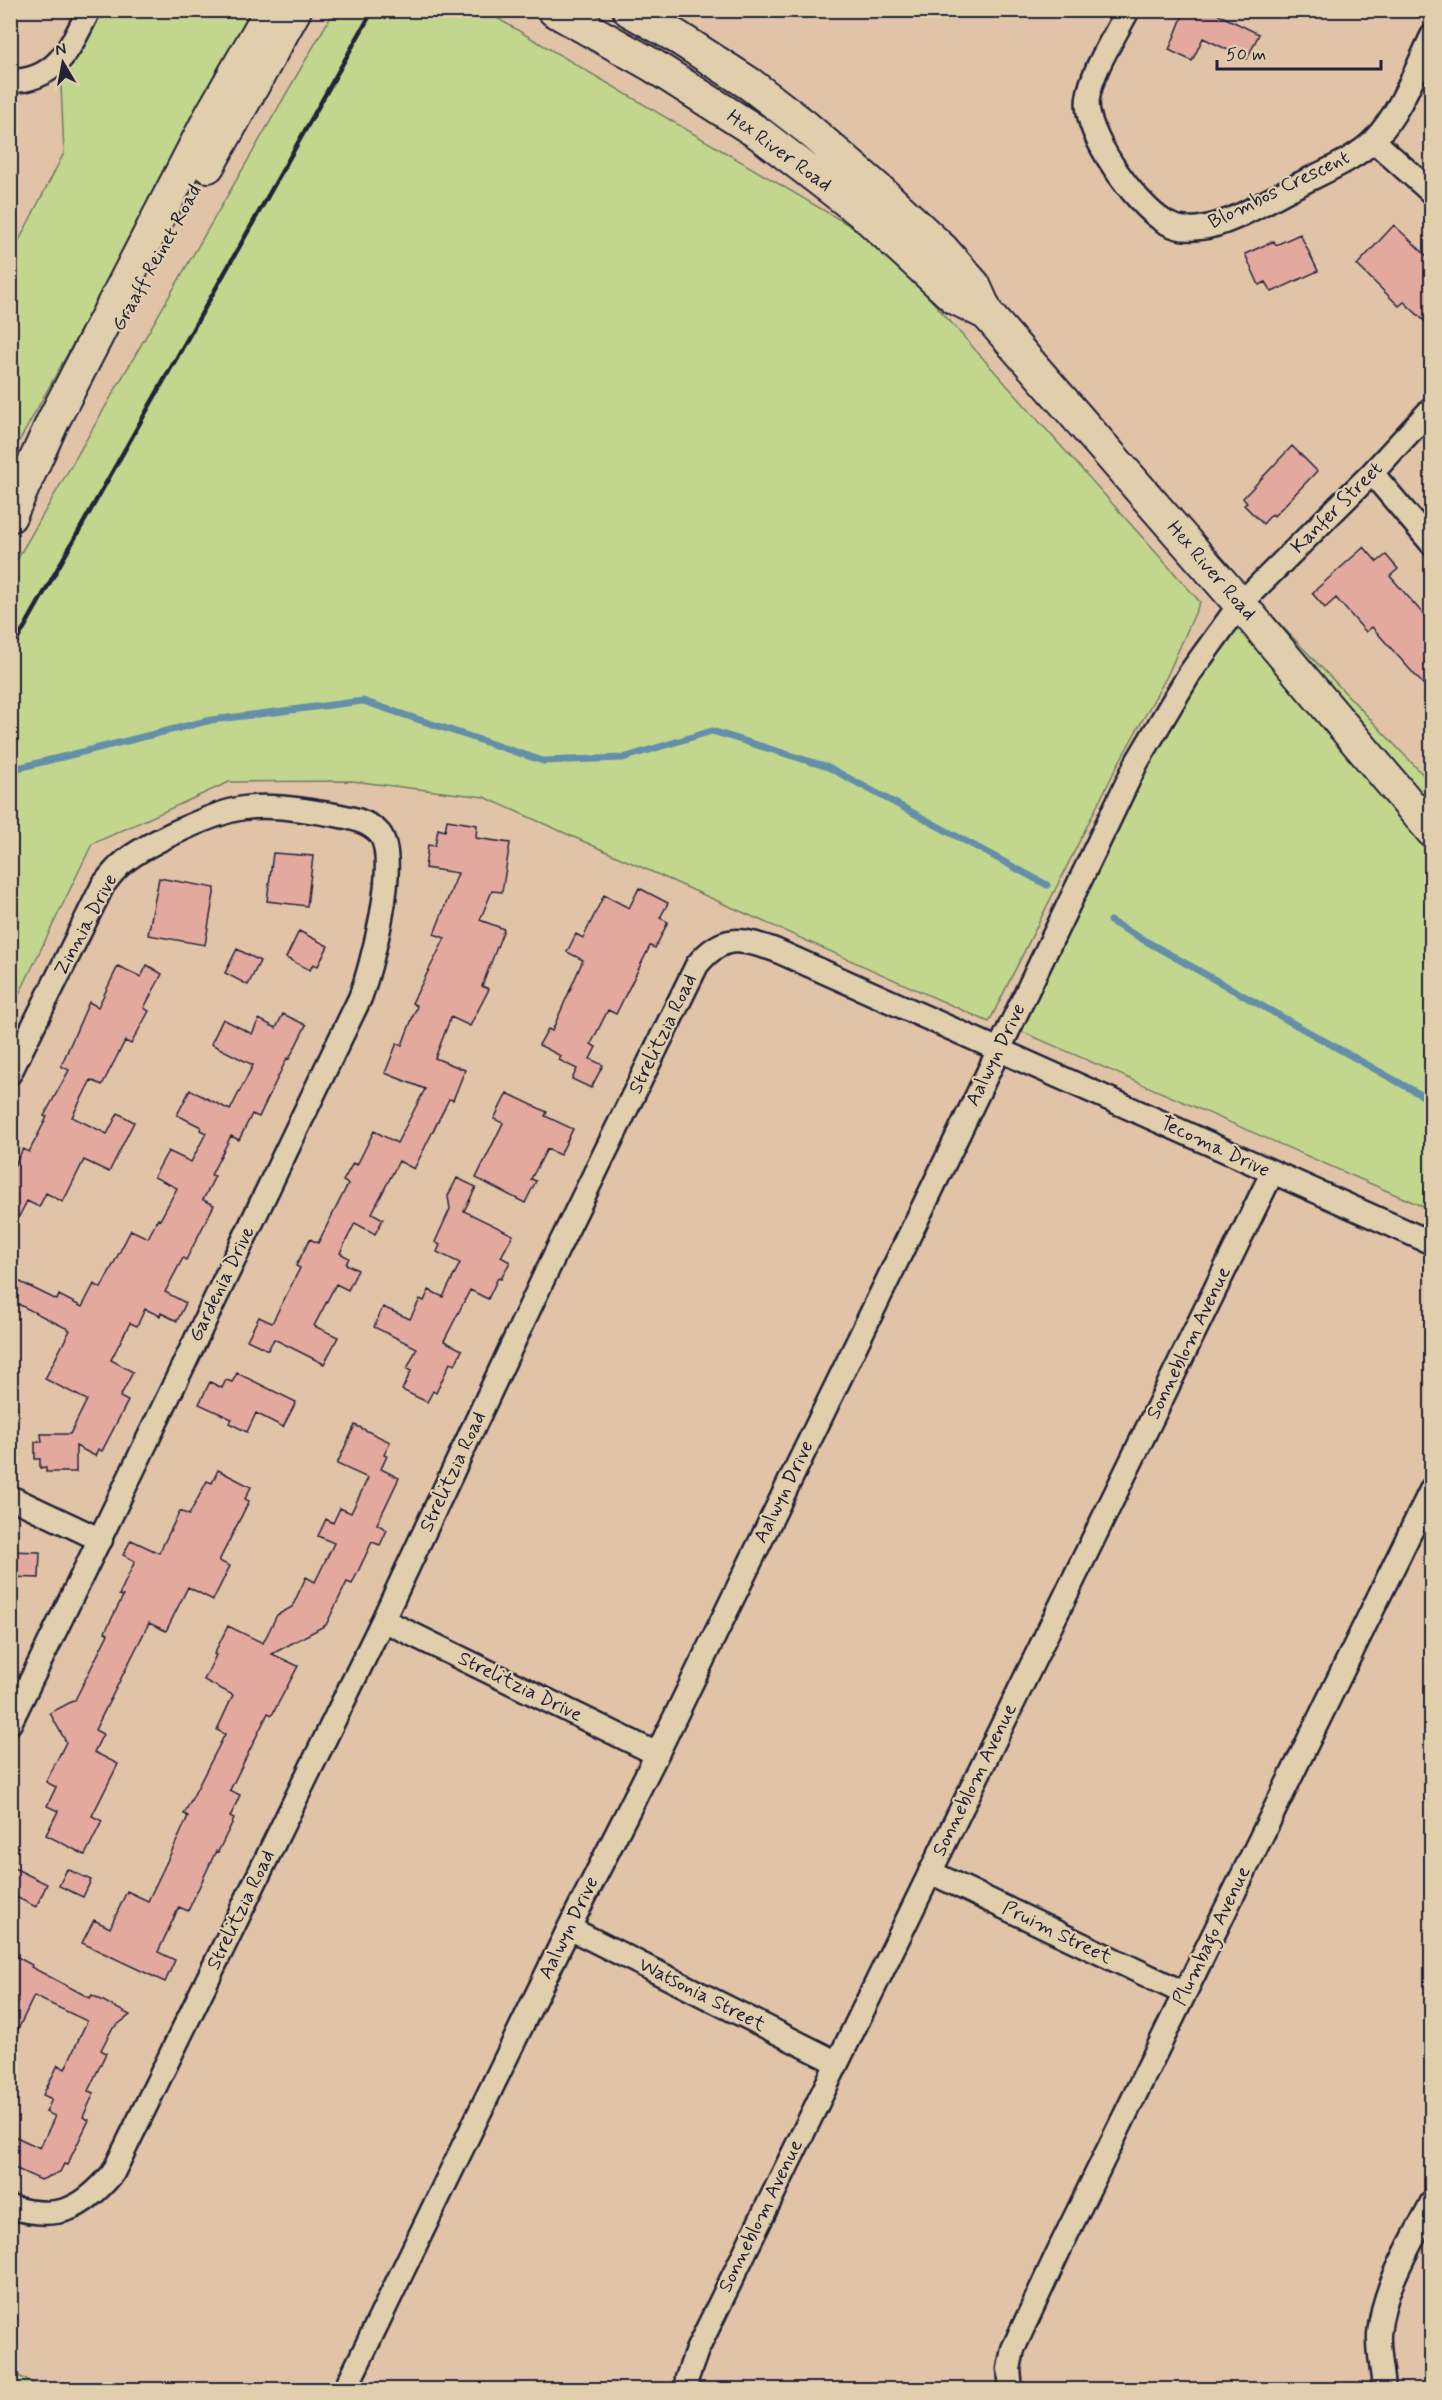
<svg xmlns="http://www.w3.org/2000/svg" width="1442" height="2400" viewBox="0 0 1442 2400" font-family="Mynerve,sans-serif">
<rect width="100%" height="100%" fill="#e1c3a8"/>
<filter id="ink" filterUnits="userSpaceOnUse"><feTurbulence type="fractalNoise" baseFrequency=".0167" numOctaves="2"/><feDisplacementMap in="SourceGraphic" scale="12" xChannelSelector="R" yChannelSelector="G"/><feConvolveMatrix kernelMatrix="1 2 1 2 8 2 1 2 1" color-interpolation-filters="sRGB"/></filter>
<g filter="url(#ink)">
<path fill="#c2d78d" stroke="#727c64" stroke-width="1.5" d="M88,11H257L11,456V256L64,153L60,62Z
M334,11H485L881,244L1200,602L1167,676L1118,764L989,1022L484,797L352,781L229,782L92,844L11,1011V570Z
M1259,602L1431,783V1210L1011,1027L1150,761L1193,686Z
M11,2372L44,2389H11Z"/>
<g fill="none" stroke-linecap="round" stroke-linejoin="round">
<path stroke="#658fa9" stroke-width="7" d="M10,770L211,720L363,701L543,761L623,758L712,731L828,767L1047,885
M1110,921L1432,1101"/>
</g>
<path fill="#e3a99f" stroke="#22223b" stroke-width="1.5" d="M1185,10H1209L1259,34L1247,59L1203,38L1192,61L1169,50Z
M1394,225L1431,260V327L1404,302L1399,306L1357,265Z
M1300,234L1318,271L1272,292L1266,282L1259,285L1245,254L1274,241L1276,245Z
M1292,446L1317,471L1274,516L1272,514L1263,524L1244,505L1247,503L1243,498Z
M1364,547L1377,562L1386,555L1398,569L1390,576L1431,623V693L1372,627L1366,632L1336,598L1325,608L1312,593Z
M447,820L477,825L476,838L510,843L502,892L492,891L480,920L504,929L482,986L489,989L470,1026L451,1017L435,1058L465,1070L453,1100L449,1099L414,1169L399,1161L372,1213L383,1219L375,1234L355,1223L340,1253L349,1258L346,1264L358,1270L348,1290L336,1284L314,1326L338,1337L324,1364L274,1339L268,1350L247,1340L259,1317L272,1323L300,1268L296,1266L310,1239L318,1243L348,1184L343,1181L353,1163L357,1165L374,1131L397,1143L425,1089L385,1073L397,1043L402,1045L417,1006L412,1003L445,938L434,934L458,873L425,868L428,845L435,846L438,829L445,831Z
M273,853L313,856L307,906L267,901Z
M159,878L215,888L205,945L148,935Z
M639,888L668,903L660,918L668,922L655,948L650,946L616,1014L608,1010L591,1044L596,1047L590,1059L603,1065L591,1088L572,1079L577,1069L559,1060L561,1056L539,1045L548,1029L552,1031L583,960L567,952L576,934L583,938L604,895L629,908Z
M299,931L328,946L318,966L313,964L310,970L286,958Z
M237,949L260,961L248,985L225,973Z
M147,965L162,974L144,1008L149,1011L131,1044L125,1041L102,1085L91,1080L72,1117L107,1134L118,1113L134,1122L109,1172L84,1160L63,1202L46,1193L39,1207L27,1201L10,1234V1174L23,1149L29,1152L47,1117L44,1116L69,1070L61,1066L89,1002L98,1007L118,966L141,977Z
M283,1014L306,1025L289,1059L287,1058L259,1117L252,1114L239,1140L231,1136L211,1175L215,1176L203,1200L214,1205L186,1260L183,1258L165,1292L186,1303L177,1321L161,1313L160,1316L145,1309L137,1326L130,1323L111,1360L133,1372L120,1397L128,1401L102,1451L98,1449L95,1456L76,1446V1472H46V1467L40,1468V1459H35V1442H42L41,1434H70L87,1400L45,1379L70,1330L10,1300V1277L57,1300L59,1295L82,1307L94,1284L101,1288L131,1230L148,1238L158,1219L160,1220L177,1188L154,1177L168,1151L191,1162L206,1133L200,1130L201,1127L177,1115L190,1090L230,1110L253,1065L211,1044L223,1019L252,1034L259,1019L276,1028Z
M507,1093L547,1112L545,1116L573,1129L560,1155L547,1149L531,1179L536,1181L525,1203L476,1178L503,1123L494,1119Z
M457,1178L476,1187L464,1211L513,1235L501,1257L510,1262L501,1279L498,1278L488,1299L470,1290L444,1341L462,1350L455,1365L450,1363L436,1393L433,1391L427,1402L402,1390L411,1371L407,1369L417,1348L374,1327L383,1307L410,1319L420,1299L424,1301L429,1290L443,1297L460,1263L437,1252L440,1245L435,1242L450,1209L448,1196Z
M237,1373L296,1402L283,1427L256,1413L247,1432L229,1423L232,1419L199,1404L210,1382L222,1388L226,1380L232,1382Z
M355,1425L390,1442L384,1455L387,1456L381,1469L399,1478L377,1524L387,1530L380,1545L372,1542L352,1584L347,1582L326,1625L272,1654L298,1666L272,1715L268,1713L230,1790L240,1795L230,1817L234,1819L218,1852L216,1851L188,1911L179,1907L158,1952L175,1960L165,1982L82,1943L94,1920L110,1928L127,1891L148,1901L180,1834L188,1816L184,1814L225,1734L217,1730L233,1695L204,1680L216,1655L214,1654L228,1626L263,1643L277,1615L292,1607L306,1577L315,1582L334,1543L318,1536L326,1519L333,1523L340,1508L351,1513L368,1478L337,1464Z
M218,1470L251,1487L245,1499L249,1501L219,1561L230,1566L213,1600L188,1587L166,1631L149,1623L95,1730L103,1734L94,1752L118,1764L92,1816L102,1821L85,1855L46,1835L58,1811L47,1806L56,1787L46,1782L66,1742L50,1713L75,1700L108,1634L105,1632L123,1596L119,1595L135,1561L123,1555L131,1540L159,1553L180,1511L189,1515L207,1481L212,1483Z
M10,1551L40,1552L39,1578L10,1577Z
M10,1866L47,1884L36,1907L10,1894Z
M67,1869L91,1880L83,1897L59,1886Z
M10,1953L32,1965L31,1967L90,1998L92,1995L130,2015L112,2029L101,2050L106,2053L88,2091L94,2093L83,2117L89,2120L67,2165L64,2164L60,2172L41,2180L10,2166V2134L40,2148L55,2116L46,2112L52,2099L43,2095L58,2065L65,2069L87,2021L34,1996L10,2046Z"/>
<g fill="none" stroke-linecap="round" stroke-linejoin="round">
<defs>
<path id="street" d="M1128,10C1115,36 1092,70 1088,98C1083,133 1135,204 1165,222C1175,228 1188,230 1200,228C1230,225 1268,200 1296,186C1319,174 1356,159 1374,140C1401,112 1415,71 1432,36
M10,81C57,81 71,46 89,10
M1374,141L1432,193
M1372,473L1432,544
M10,1073L103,885C110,876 116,868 124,862C147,843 215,812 244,808C271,804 303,810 330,814C347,817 368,820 380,834C400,861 371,968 360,998C243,1239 129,1482 10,1723
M10,1497L101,1540
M383,1620L657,1754
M930,1872L1184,1993
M569,1928L836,2062
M10,2207C58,2221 82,2210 113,2173L383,1620L545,1275L697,965C722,934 741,938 775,950C995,1046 1212,1147 1432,1243
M345,2390L569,1928L657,1754L946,1160L1137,762L1190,673L1240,604L1372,473L1432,408
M686,2390L687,2378L697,2350L1272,1173
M1011,2390L1009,2369L1013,2349L1061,2246L1432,1488
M1384,2390C1383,2372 1378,2352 1379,2334C1383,2287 1411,2244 1432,2202"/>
<path id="secondary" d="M554,10L652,65L760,134L864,214L955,298L987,314
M629,10L677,37L750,84L806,127L880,191L943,250L974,285L987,314L1240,604L1432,831
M208,166L295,10
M10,516L53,421L102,326L210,117L271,10"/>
</defs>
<use href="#street" stroke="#22223b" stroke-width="27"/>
<use href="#secondary" stroke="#22223b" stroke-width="36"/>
<use href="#street" stroke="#e0ceac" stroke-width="22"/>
<use href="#secondary" stroke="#e0ceac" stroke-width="32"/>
<path stroke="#22223b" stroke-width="4.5" d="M10,653L373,10"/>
</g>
</g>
<g text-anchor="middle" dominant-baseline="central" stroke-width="4.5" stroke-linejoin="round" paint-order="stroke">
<g font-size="20" fill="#22223b" stroke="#e0ceac">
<text transform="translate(779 151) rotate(36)">Hex River Road</text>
<text transform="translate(1279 190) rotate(-26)">Blombos Crescent</text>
<text transform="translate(157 258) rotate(-61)">Graaff Reinet Road</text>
<text transform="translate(1337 508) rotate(-45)">Kanfer Street</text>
<text transform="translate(1211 571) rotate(49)">Hex River Road</text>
<text transform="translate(86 925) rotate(-62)">Zinnia Drive</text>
<text transform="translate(663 1034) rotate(-64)">Strelitzia Road</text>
<text transform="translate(996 1055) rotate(-64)">Aalwyn Drive</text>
<text transform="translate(1215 1147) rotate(25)">Tecoma Drive</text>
<text transform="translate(222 1284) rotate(-64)">Gardenia Drive</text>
<text transform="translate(1189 1343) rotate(-64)">Sonneblom Avenue</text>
<text transform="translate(453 1472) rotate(-65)">Strelitzia Road</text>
<text transform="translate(784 1492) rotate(-64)">Aalwyn Drive</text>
<text transform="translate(520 1687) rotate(26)">Strelitzia Drive</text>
<text transform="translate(975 1780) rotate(-64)">Sonneblom Avenue</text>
<text transform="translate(241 1910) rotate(-64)">Strelitzia Road</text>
<text transform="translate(569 1928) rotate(-64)">Aalwyn Drive</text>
<text transform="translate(1057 1933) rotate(26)">Pruim Street</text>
<text transform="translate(1212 1936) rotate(-64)">Plumbago Avenue</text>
<text transform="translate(702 1995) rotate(27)">Watsonia Street</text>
<text transform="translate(761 2216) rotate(-64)">Sonneblom Avenue</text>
</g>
</g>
<rect width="1442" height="2400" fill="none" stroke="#e0ceac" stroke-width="36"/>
<rect x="18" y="18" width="1406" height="2364" fill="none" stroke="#22223b" stroke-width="2" filter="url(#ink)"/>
<g transform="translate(63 63) rotate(350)" stroke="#e0ceac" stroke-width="4.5" paint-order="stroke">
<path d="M0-4.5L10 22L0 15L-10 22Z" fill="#22223b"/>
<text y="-9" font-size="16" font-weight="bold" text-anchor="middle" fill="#22223b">N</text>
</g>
<path d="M1217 60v9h164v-9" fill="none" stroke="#22223b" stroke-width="3"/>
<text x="1226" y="60" font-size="18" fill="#22223b" stroke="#e0ceac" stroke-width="4.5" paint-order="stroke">50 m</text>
</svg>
